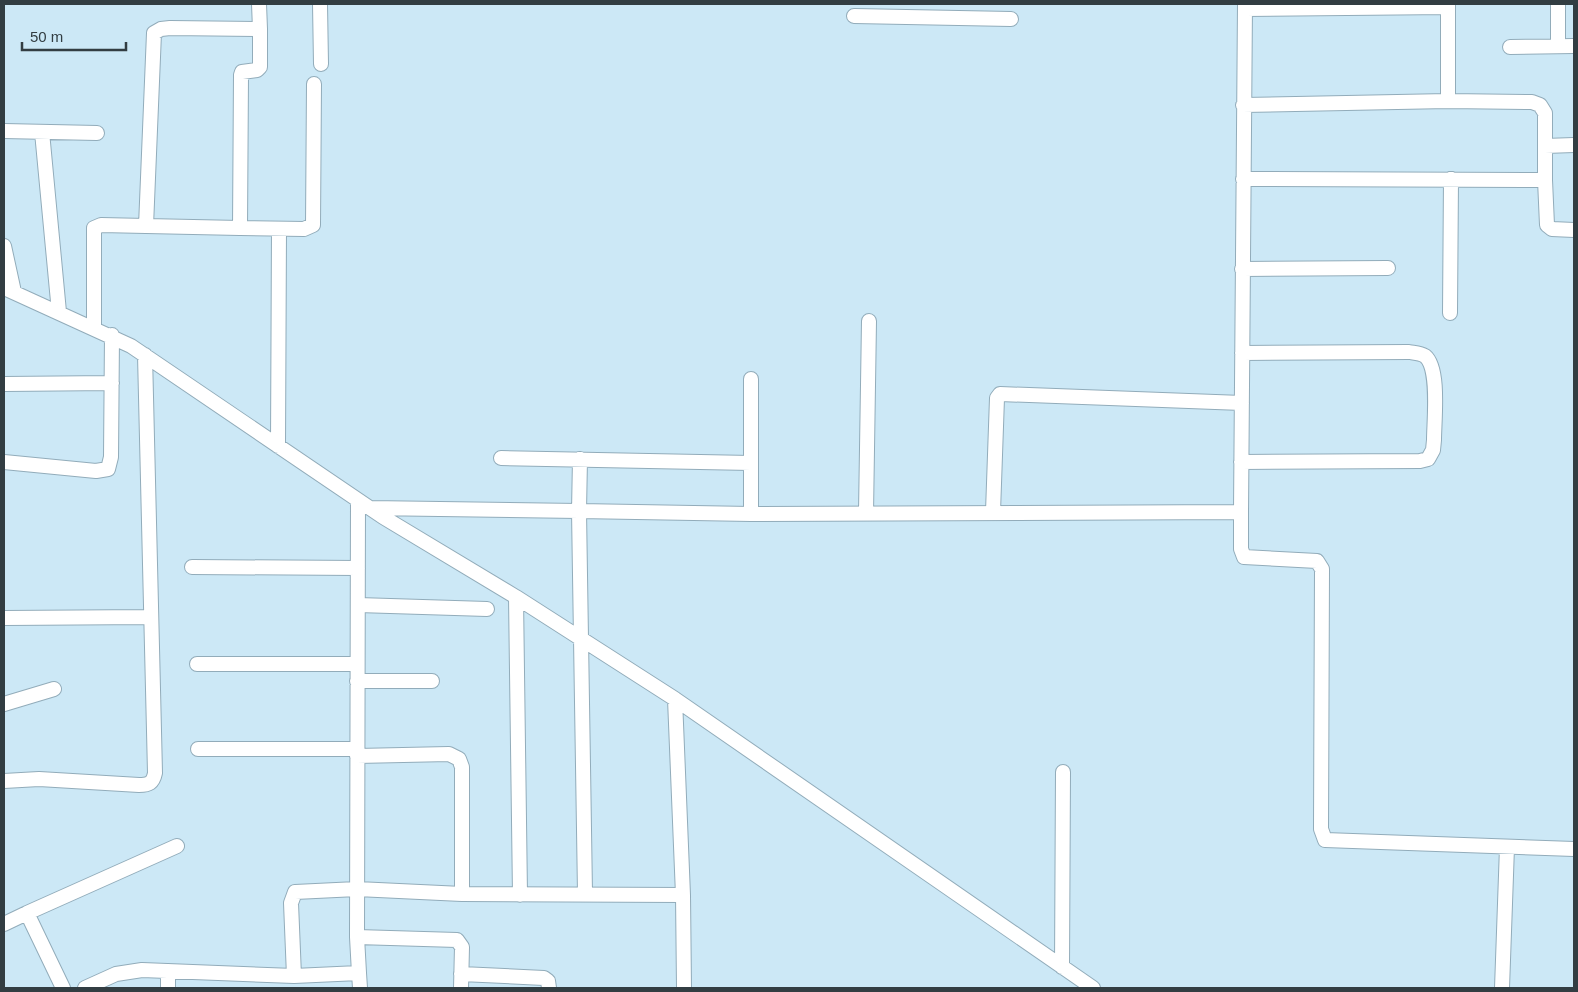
<svg xmlns="http://www.w3.org/2000/svg" width="1578" height="992" viewBox="0 0 1578 992" font-family="Arial,sans-serif">
<rect width="100%" height="100%" fill="#cce8f6"/>
<g fill="none" stroke-linecap="round" stroke-linejoin="round">
<defs>
<path id="minor" d="M320,4L321,64
M1245,9L1448,7
M854,16L1011,19
M1558,46V4
M1510,47L1574,46
M1448,101V4
M1243,105L1448,101L1532,102L1540,105L1545,113V180L1547,225L1552,229L1574,230
M4,131L97,133
M42,132L59,312
M1545,146L1574,145
M1243,179L1545,180
M146,226L240,228L241,75L242,72L257,70L260,67V29
M240,228L304,229L313,225L314,84
M4,246L14,292
M1242,269L1388,268
M4,288L131,346L383,517L516,597L675,699L1093,988
M1450,313L1451,179
M94,327V228L101,225L146,226L154,33L161,29L170,28L260,29L259,4
M4,384L112,383
M278,446L279,229
M501,458L751,463
M580,459L579,511L751,514L1241,512L1245,4
M4,462L96,471L108,469L111,457L112,335
M1241,462L1420,461L1428,459L1433,450L1434,440C1434,421 1440,368 1425,356C1420,353 1414,353 1409,352L1242,353
M370,508L579,511L585,893
M993,512L997,398L1000,394L1242,403
M1241,512V549L1244,557L1317,561L1322,569L1321,829L1325,840L1574,849
M866,513L869,321
M751,514V379
M192,567L358,568
M516,597L520,895
M358,605L487,609
M4,618L150,617
M197,664H357
M357,681H432
M4,704L54,689
M198,749H357
M4,781L39,779L139,785C149,785 153,783 155,773L145,355
M462,894L683,895L675,699
M683,895L684,988
M27,913L177,846
M4,924L27,913L63,988
M357,937L457,940L462,947L461,988
M1062,967L1063,772
M168,971V988
M359,973L360,988
M461,974L544,978L548,981L549,988
M294,976L291,903L295,892L357,889L462,894V767L459,759L449,754L357,756
M85,988L116,974L142,970L294,976L359,973L357,937L358,500
M1502,988L1507,847"/>
</defs>
<use href="#minor" stroke="#92acba" stroke-width="16"/>
<use href="#minor" stroke="#fff" stroke-width="14"/>
</g>
<rect width="1578" height="992" fill="none" stroke="#323d42" stroke-width="10"/>
<path d="M22 42v8h104v-8" fill="none" stroke="#323d42" stroke-width="2.5"/>
<text x="30" y="42" font-size="15" fill="#323d42" stroke="#cce8f6" stroke-width="4" paint-order="stroke">50 m</text>
</svg>
